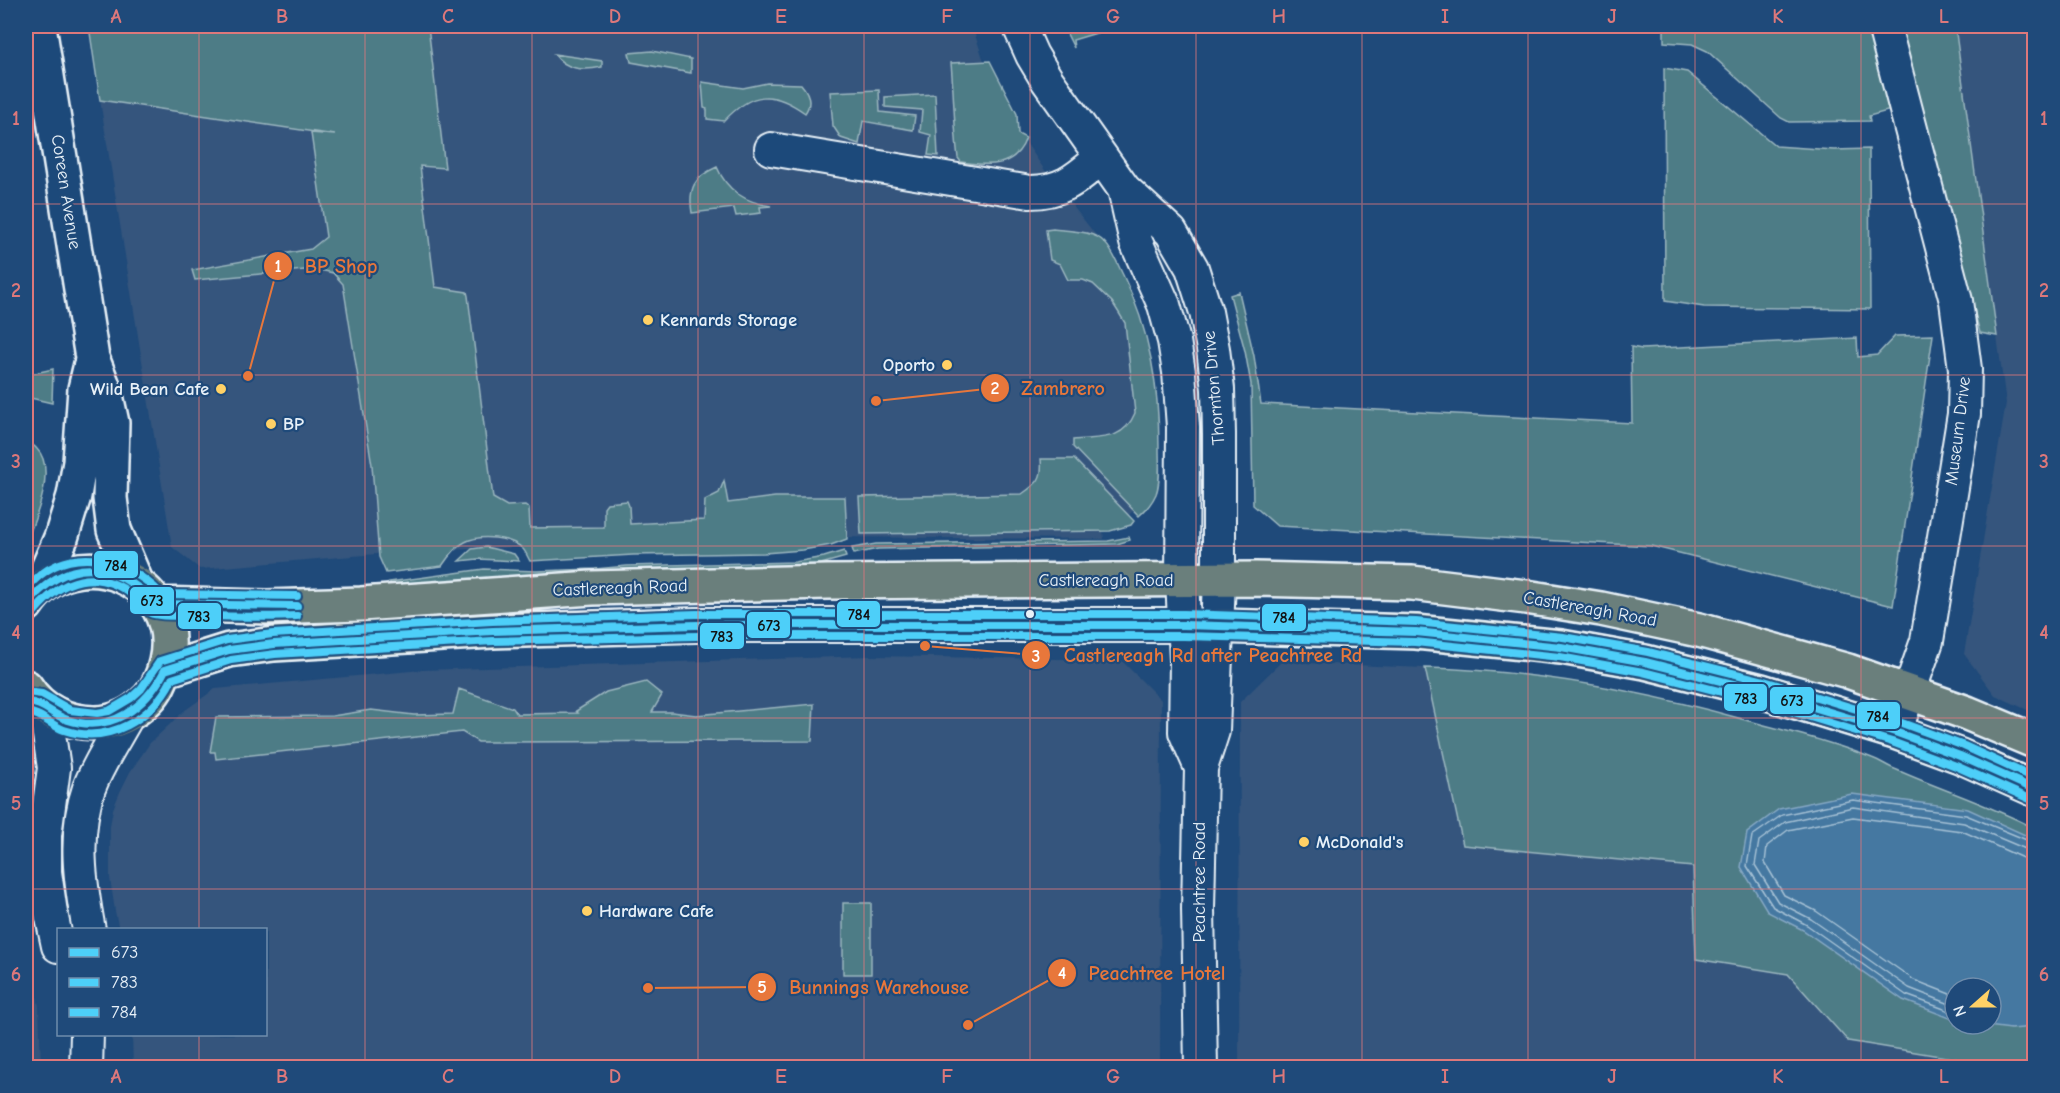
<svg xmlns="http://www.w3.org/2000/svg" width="2060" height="1093" viewBox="0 0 2060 1093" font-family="'Comic Neue',sans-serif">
<rect width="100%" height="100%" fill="#1f4a7a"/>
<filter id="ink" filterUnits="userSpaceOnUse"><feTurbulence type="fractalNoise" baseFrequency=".0167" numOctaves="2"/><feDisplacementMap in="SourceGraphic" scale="12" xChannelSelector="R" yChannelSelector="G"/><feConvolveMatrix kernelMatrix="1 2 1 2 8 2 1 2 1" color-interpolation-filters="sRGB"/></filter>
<g filter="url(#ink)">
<path fill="#34557d" d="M428,26H972L986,67L1014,125L1046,172L1102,243L1154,371L1159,414V485L1115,529L1103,530L1104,539L824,537L412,551L200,569L172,547L100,100L362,139L443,157Z
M1955,26H2034V713L1995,695L1964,654L2006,403Z
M870,656L1121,660L1161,700L1160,1067H133L132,1035L266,1034V930H119L115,911L110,878V826L113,809L120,792L130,772L150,743L184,711L215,689L422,670Z
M1281,662L1425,668L1464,845L1693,867L1696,959L1788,974L1848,1041L2007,1067L1239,1068L1240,702Z
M26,943L39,1006L41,1067H26Z"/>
<path fill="#4e7c86" stroke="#9bb6bf" stroke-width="1.5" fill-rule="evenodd" d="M89,26H428L445,168L420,166L435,287L467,292L468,296L493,498L507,506L525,505L529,508L530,528L604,527V507L607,503L627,501L629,506L630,524L704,520L705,500L719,493L724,481L728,503L775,497H845L847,539L831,545L803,550L764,553L633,555L530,561C528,558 526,552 523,549C511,537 480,534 465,542C455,547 448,557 442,566L386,573L379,557L372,465L343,284L333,273L316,269L195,280L192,270L311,249L326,237L311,133L335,135L100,100Z
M1063,26H1120L1073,40L1074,48Z
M1664,26H1870L1891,110L1869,116L1870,121L1789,122L1781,118L1707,51L1692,44L1664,42Z
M1899,26H1955L1997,336L1980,333Z
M652,51L691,59V73L631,62L629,53Z
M554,54L602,61V67C583,71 566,70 554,54Z
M990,61L1017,114L1018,134L1026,138C1015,169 988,166 961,162L958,158C954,126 954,96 951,63Z
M1664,68L1687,72L1776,146L1834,150L1869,149L1870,309L1704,307L1665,301Z
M702,82L743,88L767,83L801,84C808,92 813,102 805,113C773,90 752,91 724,121L707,119V109L704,108Z
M879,90L880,112L915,116L913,130L863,121L859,144L841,138L833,126L830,92Z
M935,94L938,156L928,155L931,135L920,132L922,110L885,107V97Z
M717,167C727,191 745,202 771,206L760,207L761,213L736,216L734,208L692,213C688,188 694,177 717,167Z
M1053,229C1068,231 1094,230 1105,243C1113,251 1118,265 1123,275C1150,330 1159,387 1159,448C1159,463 1161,481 1156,494C1152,503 1146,510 1139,516L1073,447V440C1100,437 1123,442 1135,413L1125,323L1119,313L1112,302L1093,284L1083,280H1068L1060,264L1050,260L1046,230Z
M1239,292L1254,356L1261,404L1632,423L1631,347L1642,349L1857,338L1858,357L1877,355L1895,336L1933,335L1893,606L1651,546L1277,526L1253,505L1251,384L1245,351L1230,295Z
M53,369L52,403L26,397V375Z
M26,440C29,443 34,445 37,449C57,469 35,520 26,542Z
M1041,459H1074L1134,521L1131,525L1110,531L861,534L859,497L1022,494C1038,483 1043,479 1041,459Z
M1129,537L1130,540L1117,544L878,549L854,554L852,548L876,544L1108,541Z
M486,547L514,554L519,561L478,559L459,561L472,549Z
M844,551L846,557L821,564L798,567L494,578L392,585L389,582L484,569L536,571L595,569L627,566L795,562L824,557Z
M1425,668C1533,670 1638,690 1742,719C1785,731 1830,741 1872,758C1881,761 1888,767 1897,770C1942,790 1990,805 2034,828V1067H2007L1848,1041L1788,974L1696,959L1693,867L1463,845ZM1955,988H1991V1024H1955Z
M646,682L662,695L652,712H672L696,715L814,704L812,741L478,742L462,732L216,759L215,752H210L216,717L332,716L371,710L414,715L453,714L459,689L513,708L517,714L578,713L576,711L606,692Z
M843,903H871V974H843Z"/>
<path fill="#4478a1" stroke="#86a8c4" stroke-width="1.5" d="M1852,794L1968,809L2034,839V1027L2011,1029L1972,1024H1991V988H1955V1020L1903,1000L1803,930L1768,912L1741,867L1747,833L1779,809Z"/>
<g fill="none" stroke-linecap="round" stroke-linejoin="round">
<path stroke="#a6c1d5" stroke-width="1.5" d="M1955,996L1914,980L1816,911L1784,895L1765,863L1767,846L1788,830L1853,817L1962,831L2025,859L2034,860
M1955,1006L1909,988L1811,919L1778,902L1755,865L1759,841L1785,822L1853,807L1964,823L2028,850L2034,851
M1955,1013L1906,995L1807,925L1773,907L1747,866L1752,836L1782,815L1853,800L1966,815L2034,843"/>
<defs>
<path id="street" d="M1019,26L1032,55L1047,80L1124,189L1171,232L1192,268L1206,312L1213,349L1218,389L1219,434V580L1213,731L1201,768L1198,909L1201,1068
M1884,26L1956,301L1965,369L1964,414L1927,641L1895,732
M771,149L1030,192C1063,192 1077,178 1101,158
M1124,189L1136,242L1164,305L1174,341L1179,372L1183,427L1182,580L1186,660L1185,732L1201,768
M45,708L54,768L45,835V872L51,913L58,946
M89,930C80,883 73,834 89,788C99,762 115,739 128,715
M86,1068L87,1034"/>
<path id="secondary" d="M39,26L92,358L105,391L112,423L110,498L114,530L137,584
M40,587L61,538L74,496L80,462L85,389L92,360"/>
<path id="primary" d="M156,604L267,607L361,604L592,588L828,582L1256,579L1412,583L1526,597L1601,609L1699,630L1848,671L1967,713L2034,741
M26,605C73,534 185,578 166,662C163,676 158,689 148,699C134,713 115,723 95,723C67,723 41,711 26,687
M165,670L229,650L274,644L493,631L696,625H1184L1416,632L1561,647L1645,662L1761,691L1895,732L1960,756L2034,789"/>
</defs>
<use href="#street" stroke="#e8f1f8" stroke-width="36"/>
<use href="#secondary" stroke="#e8f1f8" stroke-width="38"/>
<use href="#primary" stroke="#e8f1f8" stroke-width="38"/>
<use href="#street" stroke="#1f4a7a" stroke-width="32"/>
<use href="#secondary" stroke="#1f4a7a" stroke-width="33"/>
<use href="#primary" stroke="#6b7f7c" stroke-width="33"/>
<defs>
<path id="bus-1" d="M26,605C67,556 113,559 156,604L297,606
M26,702C43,702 52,715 68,720C111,734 146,707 165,670L229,650L274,644L493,631L696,625H1184L1416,632L1561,647L1645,662L1761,691L1895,732L1960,756L2034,789"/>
<path id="bus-2" d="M34,612C62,578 97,567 134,596C140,602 146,613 154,614C167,617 183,615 196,616C230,616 263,618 297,616
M26,712C41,713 50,725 64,730C109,745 152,719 172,679L231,660L275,654L493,641L696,636H1184L1415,642L1560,657L1643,672L1758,701L1892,742L1956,766L2030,799"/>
<path id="bus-3" d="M26,589C64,543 122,554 161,594L297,596
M26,692L42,694L70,710L97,713L109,711L131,698L141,689L160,661L227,640L273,634L492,621L696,614H1184L1416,622L1563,637L1648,652L1764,681L1899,722L1964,746L2034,778"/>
</defs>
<use href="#bus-1" stroke="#1f4a7a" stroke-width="12"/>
<use href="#bus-2" stroke="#1f4a7a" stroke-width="12"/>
<use href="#bus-3" stroke="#1f4a7a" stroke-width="12"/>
<use href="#bus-1" stroke="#4dcff9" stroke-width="8"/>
<use href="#bus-2" stroke="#4dcff9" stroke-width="8"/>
<use href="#bus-3" stroke="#4dcff9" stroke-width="8"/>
</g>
</g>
<path fill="none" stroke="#dd787b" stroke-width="1.5" stroke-opacity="0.55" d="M199,26V930M365,26V1068M532,26V1068M698,26V1068M864,26V1068M1030,26V1068M1196,26V1068M1362,26V1068M1528,26V1068M1695,26V1068M1861,26V1068M26,204H2034M26,375H2034M26,546H2034M26,718H2034M26,889H2034M199,1034V1068"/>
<g fill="#ffd166" stroke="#1f4a7a" stroke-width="2">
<circle cx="648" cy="320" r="6"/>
<circle cx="947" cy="365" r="6"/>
<circle cx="221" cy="389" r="6"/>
<circle cx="271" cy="424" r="6"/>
<circle cx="1304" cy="842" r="6"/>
<circle cx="587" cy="911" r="6"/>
</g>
<circle fill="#e8f1f8" stroke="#1f4a7a" stroke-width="2" cx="1030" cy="614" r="5"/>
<g text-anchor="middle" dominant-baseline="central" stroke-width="4.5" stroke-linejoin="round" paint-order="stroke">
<g font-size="18" fill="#e8f1f8" stroke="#1f4a7a">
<text transform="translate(66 192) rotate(81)">Coreen Avenue</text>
<text transform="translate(1214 388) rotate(-95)">Thornton Drive</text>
<text transform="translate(1958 431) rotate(-83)">Museum Drive</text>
<text x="1106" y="580">Castlereagh Road</text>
<text transform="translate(620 588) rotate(-2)">Castlereagh Road</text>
<text transform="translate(1590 609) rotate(10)">Castlereagh Road</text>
<text transform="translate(1199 882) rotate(-90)">Peachtree Road</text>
</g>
<g font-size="18" font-weight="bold" fill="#e8f1f8" stroke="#1f4a7a" text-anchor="start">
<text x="660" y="320">Kennards Storage</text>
<text x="935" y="365" text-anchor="end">Oporto</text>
<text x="209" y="389" text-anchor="end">Wild Bean Cafe</text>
<text x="283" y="424">BP</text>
<text x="1316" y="842">McDonald's</text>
<text x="599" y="911">Hardware Cafe</text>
</g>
</g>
<path fill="none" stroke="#e8773b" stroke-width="2" d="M248 376L278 266M876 401L995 388M925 646L1036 655M968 1025L1062 973M648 988L762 987"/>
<g fill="#e8773b" stroke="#1f4a7a" stroke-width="2">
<circle cx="248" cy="376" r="6"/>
<circle cx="876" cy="401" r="6"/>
<circle cx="925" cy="646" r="6"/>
<circle cx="968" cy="1025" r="6"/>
<circle cx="648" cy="988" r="6"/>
<circle cx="278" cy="266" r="15"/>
<circle cx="995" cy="388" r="15"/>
<circle cx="1036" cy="655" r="15"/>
<circle cx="1062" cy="973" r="15"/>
<circle cx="762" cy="987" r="15"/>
</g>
<g font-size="18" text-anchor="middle" font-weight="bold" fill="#fff">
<text x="278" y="272">1</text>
<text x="995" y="394">2</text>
<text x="1036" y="662">3</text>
<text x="1062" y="979">4</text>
<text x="762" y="993">5</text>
</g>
<g font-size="20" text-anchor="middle" font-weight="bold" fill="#e8773b" stroke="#1f4a7a" stroke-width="4.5" stroke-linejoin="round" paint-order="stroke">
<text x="341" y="273">BP Shop</text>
<text x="1063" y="395">Zambrero</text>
<text x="1213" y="662">Castlereagh Rd after Peachtree Rd</text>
<text x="1157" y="980">Peachtree Hotel</text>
<text x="879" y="994">Bunnings Warehouse</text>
</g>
<g stroke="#1f4a7a" stroke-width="2">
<rect x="93" y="550" width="46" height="29" rx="6" fill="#4dcff9"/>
<rect x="129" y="586" width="46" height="29" rx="6" fill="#4dcff9"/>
<rect x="836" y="600" width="45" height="28" rx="6" fill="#4dcff9"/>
<rect x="177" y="602" width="45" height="28" rx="6" fill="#4dcff9"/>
<rect x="1261" y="603" width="46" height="29" rx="6" fill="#4dcff9"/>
<rect x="746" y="611" width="45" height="28" rx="6" fill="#4dcff9"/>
<rect x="699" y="622" width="46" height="28" rx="6" fill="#4dcff9"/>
<rect x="1723" y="683" width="45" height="29" rx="6" fill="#4dcff9"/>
<rect x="1769" y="686" width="46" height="29" rx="6" fill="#4dcff9"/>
<rect x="1856" y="701" width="45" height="29" rx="6" fill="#4dcff9"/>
</g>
<g font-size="16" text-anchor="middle" font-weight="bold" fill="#111">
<text x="116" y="571">784</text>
<text x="152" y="606">673</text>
<text x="859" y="620">784</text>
<text x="199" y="622">783</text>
<text x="1284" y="623">784</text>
<text x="769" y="631">673</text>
<text x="722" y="642">783</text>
<text x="1746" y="704">783</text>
<text x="1792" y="706">673</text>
<text x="1878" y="722">784</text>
</g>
<rect width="2060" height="1093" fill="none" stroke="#1f4a7a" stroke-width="66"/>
<rect x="57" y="928" width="210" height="108" fill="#1f4a7a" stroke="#6f8dac" stroke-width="1.5"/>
<rect x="69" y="948" width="30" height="9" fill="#4dcff9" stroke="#6f8dac" stroke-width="1.5"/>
<text x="111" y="958" font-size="18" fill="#e8f1f8">673</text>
<rect x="69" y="978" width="30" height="9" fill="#4dcff9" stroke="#6f8dac" stroke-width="1.5"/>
<text x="111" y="988" font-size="18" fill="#e8f1f8">783</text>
<rect x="69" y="1008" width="30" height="9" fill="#4dcff9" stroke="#6f8dac" stroke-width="1.5"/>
<text x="111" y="1018" font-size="18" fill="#e8f1f8">784</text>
<g transform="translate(1973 1006) rotate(249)"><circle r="28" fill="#1f4a7a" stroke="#6f8dac" stroke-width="1.5"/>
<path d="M0-4.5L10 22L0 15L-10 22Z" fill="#ffd166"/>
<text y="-9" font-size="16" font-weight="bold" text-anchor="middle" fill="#e8f1f8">N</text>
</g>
<rect x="33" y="33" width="1994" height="1027" fill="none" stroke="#dd787b" stroke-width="2"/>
<g font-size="20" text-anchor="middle" font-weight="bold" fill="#dd787b">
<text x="116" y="23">A</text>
<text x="282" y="23">B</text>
<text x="448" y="23">C</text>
<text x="615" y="23">D</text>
<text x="781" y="23">E</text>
<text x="947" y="23">F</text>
<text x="1113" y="23">G</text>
<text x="1279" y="23">H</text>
<text x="1445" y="23">I</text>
<text x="1612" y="23">J</text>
<text x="1778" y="23">K</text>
<text x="1944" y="23">L</text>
<text x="16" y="125">1</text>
<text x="2044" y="125">1</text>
<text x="16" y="297">2</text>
<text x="2044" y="297">2</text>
<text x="16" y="468">3</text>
<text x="2044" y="468">3</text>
<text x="16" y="639">4</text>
<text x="2044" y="639">4</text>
<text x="16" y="810">5</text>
<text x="2044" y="810">5</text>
<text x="16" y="981">6</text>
<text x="2044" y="981">6</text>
<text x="116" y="1083">A</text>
<text x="282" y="1083">B</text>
<text x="448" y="1083">C</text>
<text x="615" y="1083">D</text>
<text x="781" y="1083">E</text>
<text x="947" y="1083">F</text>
<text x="1113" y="1083">G</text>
<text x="1279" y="1083">H</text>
<text x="1445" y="1083">I</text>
<text x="1612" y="1083">J</text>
<text x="1778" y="1083">K</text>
<text x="1944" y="1083">L</text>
</g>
</svg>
